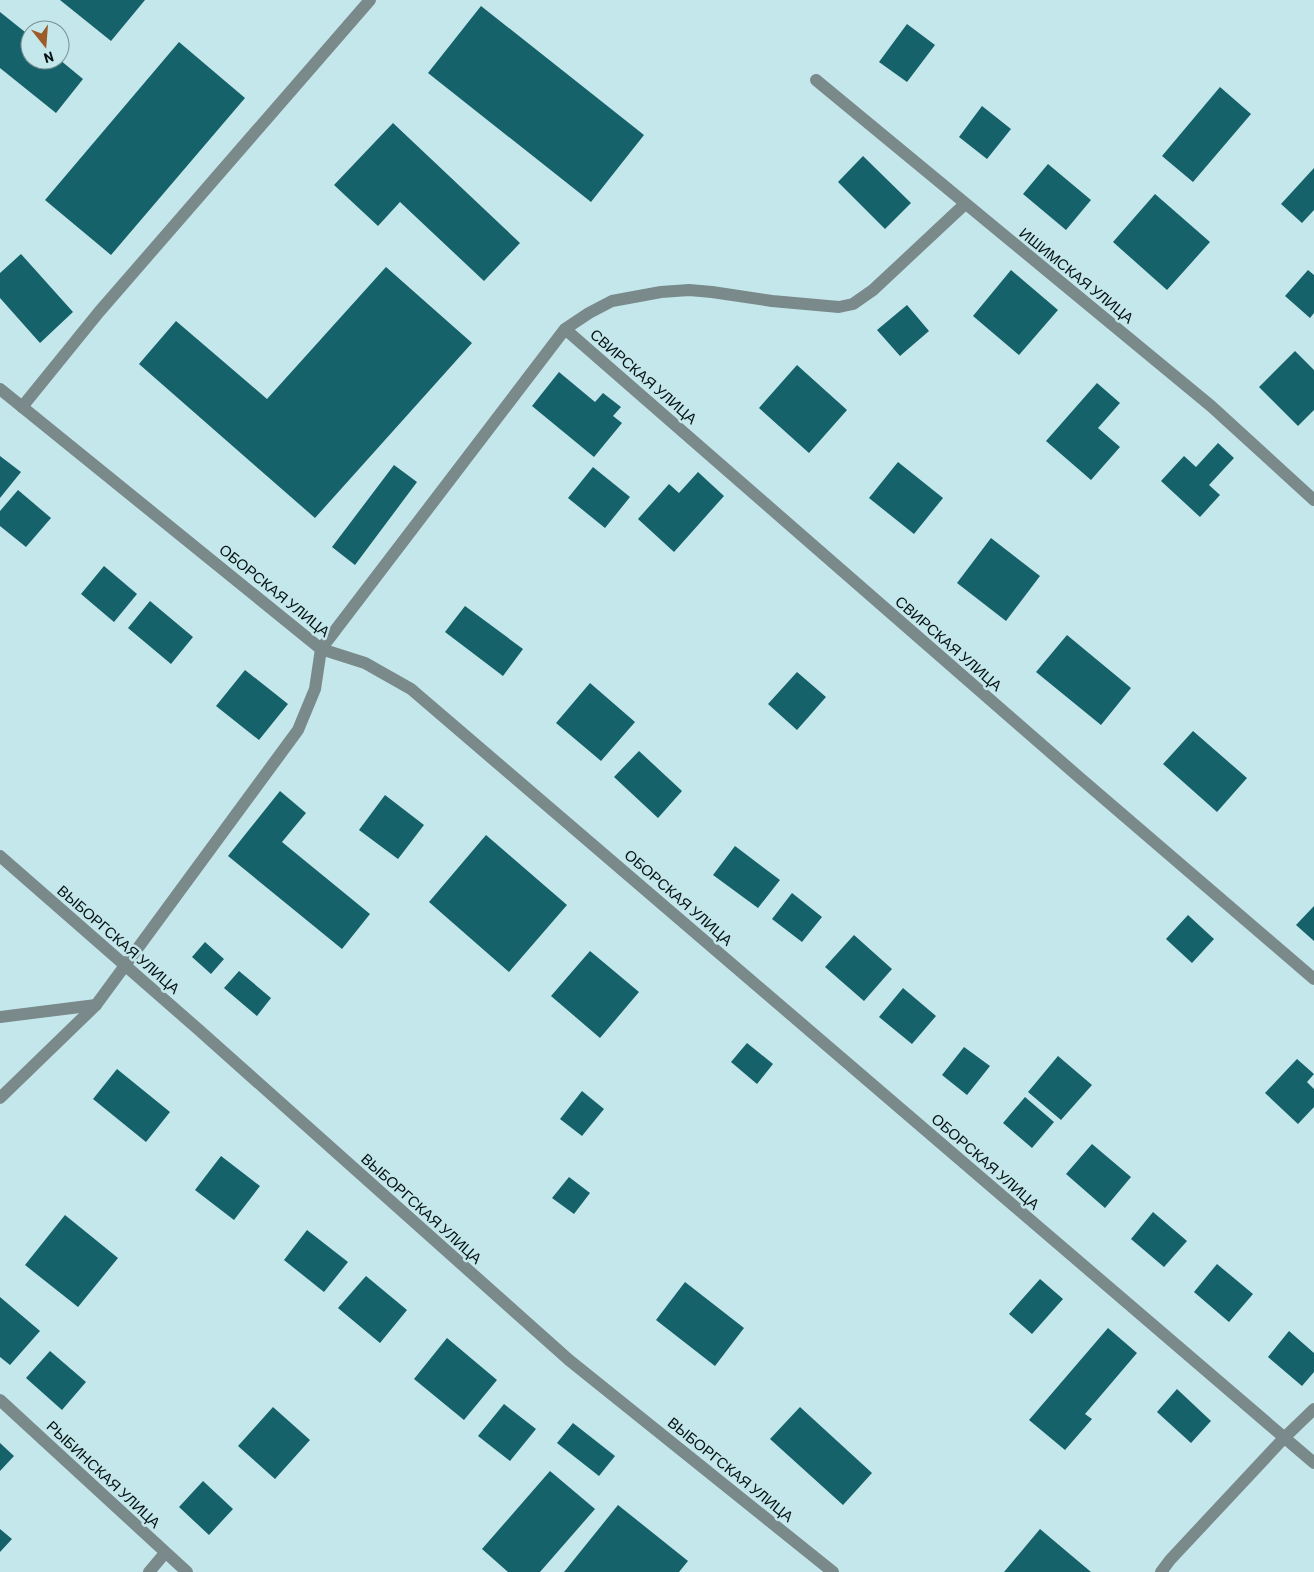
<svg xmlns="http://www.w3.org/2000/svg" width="1314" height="1572" viewBox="0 0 1314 1572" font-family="Barlow,sans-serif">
<rect width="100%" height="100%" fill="#c4e7eb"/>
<path fill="#15626a" d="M60,0H145L111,41Z
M481,6L644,135L591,202L428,73Z
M0,12L30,36V60H60L83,79L56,113L0,68Z
M907,24L935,45L907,82L879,62Z
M179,42L245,98L111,255L45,200Z
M1220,87L1251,114L1193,182L1162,156Z
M982,106L1011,129L987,159L959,137Z
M393,123L520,243L484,281L400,202L378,226L334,185Z
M863,156L911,203L885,229L838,182Z
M1048,164L1091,200L1066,230L1023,194Z
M1314,168V210L1302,223L1281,204Z
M1155,194L1210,242L1167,290L1113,242Z
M21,254L73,312L40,343L0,298V273Z
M386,267L472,343L315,518L139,364L176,321L267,399Z
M1011,270L1058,310L1019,355L973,316Z
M1308,270L1314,275V313L1310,318L1285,296Z
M907,305L929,331L900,356L877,330Z
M1295,351L1314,370V410L1298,426L1259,387Z
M797,365L847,410L809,453L759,408Z
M559,372L595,402L603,393L621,407L613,416L622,423L594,457L532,406Z
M1097,383L1120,403L1098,428L1120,447L1091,480L1046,441Z
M1218,443L1234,458L1209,485L1220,495L1200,517L1161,481L1184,456L1196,467Z
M0,456L21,472L0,498Z
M898,462L943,498L914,534L869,498Z
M394,465L417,482L355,565L332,547Z
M593,467L630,497L605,528L568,498Z
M698,472L724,496L674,552L638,519L669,484L679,493Z
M18,490L51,518L26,547L0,526V511Z
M991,538L1040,576L1006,621L957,583Z
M104,566L137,594L114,622L81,594Z
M150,601L193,637L171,664L128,628Z
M465,606L523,649L503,676L445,632Z
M1067,635L1131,688L1101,725L1036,672Z
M245,670L288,704L259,740L216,706Z
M797,672L826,697L797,730L768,704Z
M590,683L635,722L601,761L556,723Z
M1193,731L1247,778L1217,812L1163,764Z
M639,751L682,791L658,818L614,777Z
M280,791L306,813L282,842L370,914L342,949L228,856Z
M385,795L424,825L398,859L359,830Z
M486,835L567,905L509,972L429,902Z
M735,846L780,880L758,908L713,875Z
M792,893L822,917L802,942L772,919Z
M1314,906V941L1296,925Z
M1188,915L1214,939L1192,963L1166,939Z
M854,935L892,969L864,1001L825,967Z
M205,942L224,959L211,974L192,957Z
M590,951L639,992L600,1038L551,996Z
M239,971L271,998L257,1016L224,988Z
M903,988L936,1016L912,1044L879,1017Z
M747,1043L773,1064L757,1084L731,1062Z
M964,1047L990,1066L967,1095L942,1075Z
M1058,1056L1092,1085L1061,1120L1028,1092Z
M1297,1059L1314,1074L1307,1082L1314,1089V1107L1298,1124L1265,1093Z
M117,1069L170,1112L146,1142L93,1099Z
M582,1091L604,1109L582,1136L560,1119Z
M1025,1097L1054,1122L1032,1148L1003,1123Z
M1092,1144L1131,1177L1105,1208L1066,1174Z
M221,1156L260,1186L234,1220L195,1190Z
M569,1177L590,1193L574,1214L552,1198Z
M1153,1212L1187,1241L1164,1267L1131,1239Z
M65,1215L118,1258L78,1307L25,1265Z
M307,1230L348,1262L324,1292L284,1260Z
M1217,1264L1253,1294L1229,1322L1194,1292Z
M366,1276L407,1310L380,1343L338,1308Z
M1040,1279L1063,1299L1032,1334L1009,1314Z
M685,1282L744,1328L715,1366L656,1320Z
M0,1297L40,1331L10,1365L0,1357Z
M1108,1328L1137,1353L1085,1414L1092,1419L1065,1450L1029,1420Z
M1289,1331L1314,1353V1372L1302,1386L1268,1357Z
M447,1338L497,1380L464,1420L414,1379Z
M50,1351L86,1382L62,1410L26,1378Z
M1177,1389L1211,1421L1191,1443L1157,1412Z
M504,1404L536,1429L510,1461L478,1436Z
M273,1407L310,1440L275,1479L238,1446Z
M800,1407L872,1473L843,1505L770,1439Z
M573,1423L615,1456L599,1476L557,1443Z
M0,1443L14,1456L0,1471Z
M550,1471L595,1509L540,1572H508L482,1549Z
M203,1481L233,1509L209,1535L179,1507Z
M618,1505L688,1561L679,1572H564Z
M0,1529L12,1539L0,1552Z
M1040,1529L1091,1572H1004Z"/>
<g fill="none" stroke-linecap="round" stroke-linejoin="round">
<path stroke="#7a898a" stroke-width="12" d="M22,407L99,312L370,0
M0,1017L96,1005"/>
<path stroke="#7a898a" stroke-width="12" d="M816,80L1211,406L1314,500
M565,329L1080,778L1314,979
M0,389L321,649L365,663L411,689L1314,1463
M0,1098L96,1005L298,730L315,689L321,649L565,329L589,313L612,301L661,292L689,290L712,292L772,301L839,307L853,304L873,290L965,204
M0,1400L187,1572
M149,1572L165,1553
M1161,1572L1170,1560L1284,1438L1314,1409"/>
<path stroke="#7a898a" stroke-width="12" d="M0,856L199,1030L569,1360L833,1572"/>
</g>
<g text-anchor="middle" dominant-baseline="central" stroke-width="5" stroke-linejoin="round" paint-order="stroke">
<g font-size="15" fill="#051112" stroke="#c4e7eb">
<text transform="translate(1077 275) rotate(39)">ИШИМСКАЯ УЛИЦА</text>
<text transform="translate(644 376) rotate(41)">СВИРСКАЯ УЛИЦА</text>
<text transform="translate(275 590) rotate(39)">ОБОРСКАЯ УЛИЦА</text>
<text transform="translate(949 643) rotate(41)">СВИРСКАЯ УЛИЦА</text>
<text transform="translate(679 897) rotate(41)">ОБОРСКАЯ УЛИЦА</text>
<text transform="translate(119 939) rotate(41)">ВЫБОРГСКАЯ УЛИЦА</text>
<text transform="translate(986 1161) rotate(41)">ОБОРСКАЯ УЛИЦА</text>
<text transform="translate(422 1208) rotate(42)">ВЫБОРГСКАЯ УЛИЦА</text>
<text transform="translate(731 1469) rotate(39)">ВЫБОРГСКАЯ УЛИЦА</text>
<text transform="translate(104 1474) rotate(43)">РЫБИНСКАЯ УЛИЦА</text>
</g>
</g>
<g transform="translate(45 45) rotate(163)"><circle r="24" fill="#c4e7eb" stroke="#789194"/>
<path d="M0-4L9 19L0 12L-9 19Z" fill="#9d5b28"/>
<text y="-8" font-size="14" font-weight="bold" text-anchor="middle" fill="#051112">N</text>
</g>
</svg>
